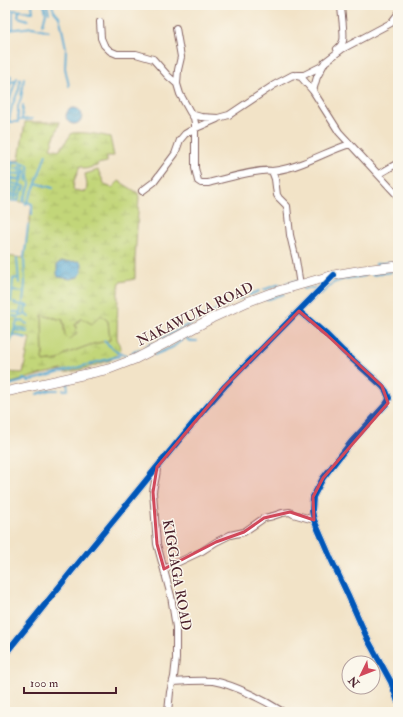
<svg xmlns="http://www.w3.org/2000/svg" width="403" height="717" viewBox="0 0 403 717" font-family="'IM FELL Double Pica',serif">
<defs>
<pattern id="wetland-marsh" width="20" height="14" patternUnits="userSpaceOnUse"><rect width="20" height="14" fill="#c2d679"/><path d="M1 5h8M5 5V1M11 12h8M15 12V8" fill="none" stroke="#a8b769"/></pattern>
<pattern id="water-waves" width="16" height="10" patternUnits="userSpaceOnUse"><rect width="16" height="10" fill="#5aaad4"/><path d="M0 5q4-4 8 0t8 0" fill="none" stroke="#4c8aac"/></pattern>
</defs>
<rect width="100%" height="100%" fill="#fbf7ec"/>
<filter id="ink" filterUnits="userSpaceOnUse"><feTurbulence type="fractalNoise" baseFrequency=".025" numOctaves="2"/><feDisplacementMap in="SourceGraphic" scale="8" xChannelSelector="R" yChannelSelector="G"/><feConvolveMatrix kernelMatrix="1 2 1 2 8 2 1 2 1" color-interpolation-filters="sRGB"/></filter>
<filter id="wash" filterUnits="userSpaceOnUse"><feTurbulence type="fractalNoise" baseFrequency=".012" numOctaves="4" result="noise"/><feDisplacementMap in="SourceGraphic" scale="16" xChannelSelector="R" yChannelSelector="G"/><feGaussianBlur stdDeviation="0.9" result="paint"/><feColorMatrix in="noise" values="0 0 0 0 0 0 0 0 0 0 0 0 0 0 0 0 0 1.4 0 .05"/><feComposite in="paint" operator="in"/></filter>
<g filter="url(#wash)">
<rect width="100%" height="100%" fill="#f2e3c7"/>
<path fill="#c2d679" stroke="#867a52" d="M42,315L63,320L65,336L77,329L75,325L82,318L92,324L101,315L108,321L110,340L90,345L71,352L65,354L59,360L43,362Z"/>
<path fill="url(#wetland-marsh)" stroke="#867a52" fill-rule="evenodd" d="M25,122H60L50,148L60,150L72,133C85,132 97,134 110,137L114,156H107V162L97,164V166L85,169L80,166L74,181L73,190L86,192L87,185L85,174L98,170L105,185L112,188L119,181L138,193L139,197L135,259V279L120,282L118,291L117,338L121,350L111,360L87,368L65,373L62,370L42,374L5,385V372L23,373L30,338L13,335L7,352L5,362V229L6,251L5,256L24,258C27,240 29,222 32,204L5,199V161L19,160ZM42,315L63,320L65,336L69,340L77,333L75,325L81,318L92,324L101,315L108,321L110,340L90,345L71,352L65,354L59,360L43,362Z"/>
<path fill="url(#water-waves)" stroke="#526480" d="M66 116a8 8 0 1 1 16 0a8 8 0 1 1-16 0Z
M80,261L82,263V272L78,277L70,279L58,277L57,274V264L61,262Z"/>
<g fill="none" stroke-linecap="round" stroke-linejoin="round">
<path stroke="#5aaad4" stroke-width="2" d="M47,5L49,13
M52,5L54,11L59,17L61,24L66,48L65,68L69,86
M5,8L13,10L33,12L32,5
M13,10V29
M19,11L18,17L28,20
M5,14L7,22H5
M7,22L8,35
M43,24L46,13L44,5
M8,30L33,27L49,31
M5,75L11,76L10,80L5,81
M5,100L11,82L15,81
M6,119C7,105 12,91 17,78
M9,119L12,106L19,89L20,79
M9,119L10,122H18V120L32,119
M22,119L23,105
M18,120V106L21,98L24,78
M6,143L9,145L10,154L9,160L12,162H21L20,185L25,187L24,190L22,189L18,201L6,200
M5,150L9,127
M21,162L28,165L30,185L23,201L26,204L35,186L46,154
M24,163L23,174L25,171L27,181
M5,166L12,167
M12,169L21,168
M5,171H11
M5,173L21,174
M5,173L6,179L5,183
M23,174V181
M6,179H20
M11,183L12,162
M36,183L53,188
M10,187L19,188
M5,190L18,191
M5,192L8,194H17
M5,196L16,197
M5,200H6L11,183L20,185L15,199
M27,202L32,204V215
M5,229L6,251L5,256
M17,258L19,283
M376,264L391,262
M372,275L391,272
M286,283L297,281
M303,289L315,288
M263,290L280,284
M12,291L24,292
M321,294L333,283L344,279L365,276
M249,295L259,291
M236,300L243,297
M266,300L284,294
M11,302L12,293L13,279L18,278
M14,303L17,304L28,306
M13,312H17L20,313
M25,314L26,305
M19,315H22L25,314L29,317
M13,316L19,317
M17,322L23,321L27,324
M15,327L27,329
M15,330L27,332
M13,335L27,338
M188,336L186,337C187,342 193,341 197,341
M159,340L230,303
M104,341L118,353L126,355
M145,347L153,343
M132,353L139,349
M154,355L173,347L182,340
M5,362L7,352L23,303L25,284L24,258L26,244L28,225
M23,379L29,381L119,356
M5,386L23,381
M63,390H67L68,389L67,384L69,382
M37,394L50,390H58"/>
</g>
</g>
<g filter="url(#ink)">
<g fill="none" stroke-linecap="round" stroke-linejoin="round">
<defs>
<path id="minor" d="M398,14L391,23L342,49L325,62L317,77L313,91L339,132L398,196
M100,22L101,38L104,45L110,51L117,54H136L153,59L168,76L177,84
M176,28L181,57L178,70L177,84L180,94L190,112L194,115L201,117L218,118L229,115L274,85L293,75L301,77L313,91
M337,49C340,47 342,44 343,41C345,35 341,13 341,5
M297,75H304L322,66
M190,112L194,118L195,123V168L198,181L201,183H208C221,180 261,168 272,171L275,179L277,195L279,198L287,206L290,235L296,260L300,285
M272,171C282,170 293,167 303,163C319,157 334,149 350,144
M379,174L398,163
M142,191L154,182L175,154L180,140L185,134L190,131L194,129L217,119
M299,311L327,335L343,351L382,386L386,391L389,398L388,401L386,404L351,442L323,478L313,497L312,511L314,520L331,559L348,595L368,640L391,682L398,702
M157,467C157,476 154,483 153,492L157,544L171,596L176,627V659L174,677L170,692L168,712
M164,569L202,551L216,542L230,535L244,532L264,518L273,516L282,513L290,512L293,514L314,520
M5,654L35,617L71,572L118,515L157,467L203,411L225,386L333,276
M173,682C186,681 200,680 213,681C235,685 264,700 283,712"/>
<path id="secondary" d="M5,392L109,369L135,359L166,343L212,318L247,302L271,293L334,275L363,270L398,266"/>
</defs>
<use href="#minor" stroke="#856462" stroke-width="8"/>
<use href="#secondary" stroke="#856462" stroke-width="10"/>
<use href="#minor" stroke="#fff" stroke-width="6"/>
<use href="#secondary" stroke="#fff" stroke-width="9"/>
<defs>
<path id="cycleway" d="M299,311L327,335L343,351L382,386L386,391L389,398L388,401L386,404L351,442L323,478L313,497L312,511L314,520L331,559L348,595L368,640L391,682L398,702
M5,654L35,617L71,572L118,515L157,467L203,411L225,386L334,275"/>
</defs>
<use href="#cycleway" stroke="#fbf7ec" stroke-width="8"/>
<use href="#cycleway" stroke="#0057b8" stroke-width="6"/>
</g>
</g>
<path fill="#d1495b" fill-opacity="0.2" stroke="#d1495b" stroke-width="3" stroke-linejoin="round" d="M299,311L327,335L382,386L388,403L323,478L313,497L314,520L290,512L264,518L244,532L216,542L164,569L157,544L153,492L157,467L225,386Z"/>
<g text-anchor="middle" dominant-baseline="central" stroke-width="3" stroke-linejoin="round" paint-order="stroke">
<g font-size="14" fill="#4a1f2b" stroke="#fbf7ec">
<text transform="translate(195 314) rotate(-26)">NAKAWUKA ROAD</text>
<text transform="translate(177 575) rotate(80)">KIGGAGA ROAD</text>
</g>
</g>
<rect width="403" height="717" fill="none" stroke="#fbf7ec" stroke-width="20"/>
<g transform="translate(361 675) rotate(227)"><circle r="19" fill="#fbf7ec" stroke="#b4a19f"/>
<path d="M0-3L7 15L0 10L-7 15Z" fill="#d1495b"/>
<text y="-6" font-size="11" font-weight="bold" text-anchor="middle" fill="#4a1f2b">N</text>
</g>
<path d="M24 687v6h92v-6" fill="none" stroke="#4a1f2b" stroke-width="2"/>
<text x="30" y="687" font-size="12" fill="#4a1f2b" stroke="#fbf7ec" stroke-width="3" paint-order="stroke">100 m</text>
</svg>
